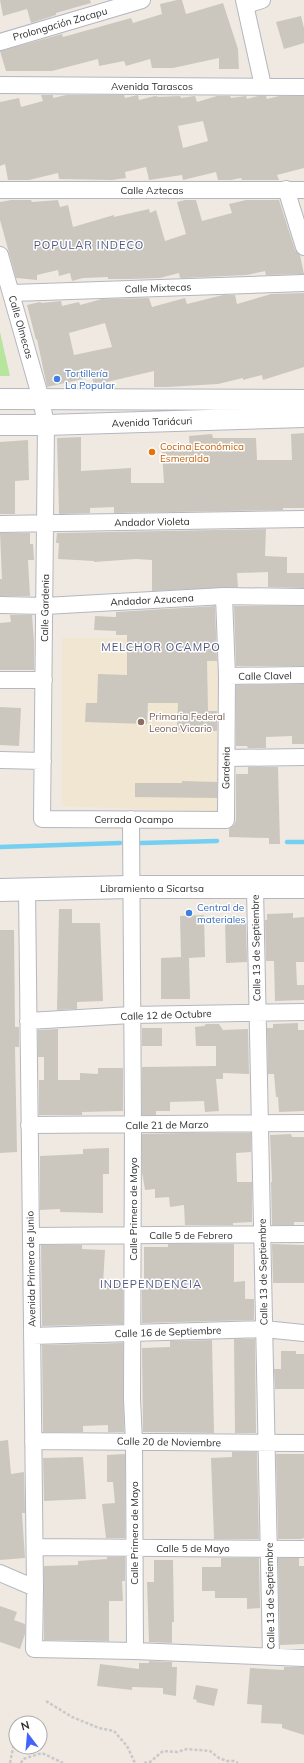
<svg xmlns="http://www.w3.org/2000/svg" width="304" height="1763" viewBox="0 0 304 1763" font-family="Mulish,sans-serif">
<rect width="100%" height="100%" fill="#efe9e1"/>
<path fill="#f0e6d1" d="M62,638H220L221,812L62,806Z"/>
<path fill="#b6e59e" d="M0,332L10,376H0Z"/>
<g fill="none" stroke-linecap="round" stroke-linejoin="round">
<path stroke="#75cff0" stroke-width="4.5" d="M287,842H304
M141,843L217,841
M0,847L120,843"/>
</g>
<path fill="#cbc7bf" fill-rule="evenodd" d="M0,0H90L91,3L56,13V15L31,23L27,9L3,16Z
M177,0H182L186,14L223,3L238,49L239,69H219V58L173,68H152L150,59L126,66L124,61L99,66L98,59L52,71H6L0,51L62,34L63,37L131,18L133,23L162,14L160,4Z
M301,16L304,28V43L284,49L276,22Z
M41,95H53V98L66,95H124L125,98L138,95L139,100L155,96L159,97L180,96L181,98L195,96L197,102L217,96H230L231,98L246,96L247,99L258,96H266L267,99L279,96H304V168L277,175L279,180H242L241,178L231,180H218L216,172L183,180L182,175L149,180L146,167L125,172L126,178L112,180L59,179L58,173L29,180H8L5,164L0,166V102L19,98L21,107L43,101ZM203,121L208,141L183,148L178,126Z
M11,200H31L32,202L58,200L60,207L68,205L73,227L114,215V217L149,209L150,213L156,210L165,241L186,234L177,202L185,200H196L202,221L232,213L229,204L246,200H279L295,250L300,255L304,274L266,275L265,271L247,275L184,278H180L179,273L160,278L129,279H108V277L83,278L72,281L70,273L59,276L58,270L37,275V280L16,278L0,220V202Z
M304,293V367L263,380L262,375L243,380V378L218,384L167,387H154V371L94,385L92,377L47,387L37,339L36,340L27,305L40,302L42,303L61,301L62,306L79,302L80,305L102,299L149,298L152,307L185,298L187,304L223,295H235L237,304L271,294ZM105,323L112,347L74,355L69,333Z
M304,433V508H283V510L114,513V507L90,508V513L59,514L57,438L81,437V471L131,468V483H164L162,452L190,450L189,436L212,434L213,438H256L257,460H292L291,434Z
M28,440L29,480L15,481V514H0V442Z
M266,529L265,556L287,557V573H304V588L268,587V572L237,573L238,587L152,591V560L136,559L94,562V561L58,559L59,543H56L57,533Z
M0,533H30V544H33L34,560H28L30,596H0V579H2Z
M215,606L217,661H207L208,711H217V731L177,730L178,703H148L147,724L85,722L86,703H97L98,674L127,675V635H116V631L94,630L95,616L116,617V612Z
M234,606H304V666H236Z
M10,615H32L34,641V670H0V623L11,622Z
M304,684V744H292V736L266,737V748H248L247,746H236V685Z
M0,707L21,708L19,746L0,745Z
M248,767H278L280,844H269V838L229,837V829L234,825L236,820V774H248Z
M182,781L217,782V798L135,797V783H182Z
M59,909H72V923H100L103,1001L77,1002V1009L57,1010Z
M293,913V918L304,917V962H296L297,985H304V1000L275,1001L274,961H266L265,920H267V914Z
M204,915L205,957L189,958L190,999H161V958L181,957L180,916Z
M225,921H246L247,962L226,963Z
M0,930H14L15,1027H19V1047H15L17,1152L0,1153Z
M298,1023V1030H304V1111L279,1112L278,1097H276L274,1074H268L267,1028H273V1024Z
M206,1024H219L223,1030L248,1029L249,1074L223,1073V1079H216L219,1111L205,1112L204,1101L170,1102V1111H156V1115H142V1067L216,1066V1046H196L195,1027L204,1026Z
M142,1028H162V1046H142Z
M58,1029V1080H80V1073L98,1074V1068H123V1111L82,1112V1115H39V1080H44V1057H38V1030Z
M184,1133H251V1152L236,1153L237,1182H252V1222L233,1223V1225H185L184,1205L170,1207L169,1197L155,1198V1189L145,1190L142,1172V1134Z
M291,1134L292,1137H304V1222H294V1225H272L271,1182H272L270,1135Z
M109,1148V1174H103V1213L60,1212V1209L40,1210V1156L83,1154V1149Z
M168,1244H234V1282L245,1281V1299H254V1320L142,1323V1282H144V1247H168Z
M272,1244L304,1245V1283H273Z
M41,1245H82V1249L105,1250L103,1284L123,1283V1324L42,1326Z
M234,1339H255L256,1433H235Z
M212,1340L214,1433L143,1432L142,1348L170,1347V1341Z
M123,1343L124,1432H108V1425L83,1426V1432H43L42,1345Z
M281,1351H296V1354H304V1389H275L274,1369H281Z
M8,1440L11,1474L24,1472L25,1513H22L25,1558L0,1560V1441Z
M232,1452H257L259,1539H214L211,1458L232,1457Z
M125,1454V1538H106L102,1504L115,1503L113,1482H107V1455Z
M276,1454H304V1538L301,1539H278Z
M83,1457L86,1499L44,1501L43,1458Z
M107,1557H125V1581H122L123,1601H109V1641L44,1640V1566L78,1565V1561L107,1559Z
M221,1558H259L260,1608L247,1609V1598H215V1591H202V1567H221Z
M278,1558H299V1566H304V1644L280,1645Z
M154,1560H173L174,1622H172V1643L149,1642L147,1582H154Z
M0,1606L17,1612L14,1620L25,1624V1634L20,1649L0,1642Z
M149,1661L172,1662V1667H177L176,1696L163,1694V1688L132,1687V1690L97,1686L100,1664L139,1669V1663H149Z
M284,1667H304V1735L282,1728V1724L261,1723L262,1705L247,1704L250,1668L284,1670Z
M196,1685L218,1689L214,1706L196,1702L197,1700L193,1699Z"/>
<g fill="none" stroke-linecap="round" stroke-linejoin="round">
<defs>
<path id="minor" d="M244,0L263,86
M246,5L262,0
M0,42L142,0
M0,85L304,87
M286,189L304,247
M0,190H304
M0,255L41,399L46,425L42,819L226,820L227,676L224,596
M12,293L304,283
M0,524L304,519
M0,605L45,606L224,596L304,597
M227,676L304,675
M0,680H44
M227,758L304,757
M0,760L43,761
M131,819L133,1125L132,1399L134,1442L135,1651
M255,888L271,1657
M27,890L35,1588L34,1649L135,1651L304,1658
M28,1021L131,1015L304,1012
M29,1125L304,1123
M31,1236L304,1234
M32,1336L264,1329L304,1333
M33,1441L304,1443
M35,1547L304,1549
M0,1573L35,1588"/>
<path id="tertiary" d="M0,399L304,400
M0,425H46L304,417"/>
<path id="secondary" d="M0,890L130,887H304"/>
</defs>
<use href="#minor" stroke="#b4b7c1" stroke-width="18"/>
<use href="#tertiary" stroke="#b4b7c1" stroke-width="22"/>
<use href="#secondary" stroke="#b4b7c1" stroke-width="24"/>
<path stroke="#c9c9c9" stroke-width="2.5" stroke-dasharray="3 2" stroke-linecap="butt" d="M46,1701L72,1717L99,1728L114,1731L127,1746L135,1763
M10,1763L13,1748L16,1745
M21,1763L23,1759L42,1753L63,1763
M144,1763L150,1762L163,1751L177,1752L187,1749L210,1751L219,1758L227,1761H234L238,1763"/>
<use href="#minor" stroke="#fff" stroke-width="16"/>
<use href="#tertiary" stroke="#fff" stroke-width="20"/>
<use href="#secondary" stroke="#fff" stroke-width="22"/>
</g>
<g fill="#3f7fe0" stroke="#fff" stroke-width="1.5">
<circle cx="57" cy="379" r="4"/>
<circle cx="189" cy="913" r="4"/>
</g>
<circle fill="#e8710a" stroke="#fff" stroke-width="1.5" cx="152" cy="452" r="4"/>
<circle fill="#8d6e63" stroke="#fff" stroke-width="1.5" cx="141" cy="722" r="4"/>
<g text-anchor="middle" dominant-baseline="central" stroke-width="3" stroke-linejoin="round" paint-order="stroke">
<g font-size="10" fill="#2e2e2e" stroke="#fff">
<text transform="translate(60 24) rotate(-16)">Prolongación Zacapu</text>
<text x="152" y="86">Avenida Tarascos</text>
<text x="152" y="190">Calle Aztecas</text>
<text transform="translate(158 288) rotate(-2)">Calle Mixtecas</text>
<text transform="translate(21 327) rotate(74)">Calle Olmecas</text>
<text transform="translate(152 422) rotate(-2)">Avenida Tariácuri</text>
<text transform="translate(152 522) rotate(-1)">Andador Violeta</text>
<text transform="translate(152 600) rotate(-3)">Andador Azucena</text>
<text transform="translate(45 608) rotate(-89)">Calle Gardenia</text>
<text transform="translate(265 676) rotate(-1)">Calle Clavel</text>
<text transform="translate(226 768) rotate(-89)">Gardenia</text>
<text x="134" y="819">Cerrada Ocampo</text>
<text x="152" y="888">Libramiento a Sicartsa</text>
<text transform="translate(256 948) rotate(-91)">Calle 13 de Septiembre</text>
<text transform="translate(166 1015) rotate(-2)">Calle 12 de Octubre</text>
<text transform="translate(167 1125) rotate(-1)">Calle 21 de Marzo</text>
<text transform="translate(133 1209) rotate(-90)">Calle Primero de Mayo</text>
<text x="191" y="1235">Calle 5 de Febrero</text>
<text transform="translate(31 1269) rotate(-91)">Avenida Primero de Junio</text>
<text transform="translate(263 1272) rotate(-91)">Calle 13 de Septiembre</text>
<text transform="translate(168 1332) rotate(-2)">Calle 16 de Septiembre</text>
<text transform="translate(169 1442) rotate(1)">Calle 20 de Noviembre</text>
<text transform="translate(134 1533) rotate(-90)">Calle Primero de Mayo</text>
<text x="193" y="1548">Calle 5 de Mayo</text>
<text transform="translate(270 1596) rotate(-91)">Calle 13 de Septiembre</text>
</g>
<g font-size="10" fill="#366cbe" stroke="#fff" text-anchor="start">
<text x="65" y="373">Tortillería<tspan x="65" dy="12">La Popular</tspan></text>
<text x="197" y="907">Central de<tspan x="197" dy="12">materiales</tspan></text>
</g>
<g font-size="10" fill="#c56008" stroke="#fff" text-anchor="start">
<text x="160" y="446">Cocina Económica<tspan x="160" dy="12">Esmeralda</tspan></text>
</g>
<g font-size="10" fill="#785e54" stroke="#fff" text-anchor="start">
<text x="149" y="716">Primaria Federal<tspan x="149" dy="12">Leona Vicario</tspan></text>
</g>
<g font-size="11" letter-spacing="1" fill="#4d5680" stroke="#fff">
<text x="89" y="245">POPULAR INDECO</text>
<text x="161" y="647">MELCHOR OCAMPO</text>
<text x="151" y="1284">INDEPENDENCIA</text>
</g>
</g>
<g transform="translate(28 1735) rotate(344)"><circle r="19" fill="#ffffff" stroke="#ababab"/>
<path d="M0-3L7 15L0 10L-7 15Z" fill="#4264fb"/>
<text y="-6" font-size="11" font-weight="bold" text-anchor="middle" fill="#2e2e2e">N</text>
</g>
</svg>
